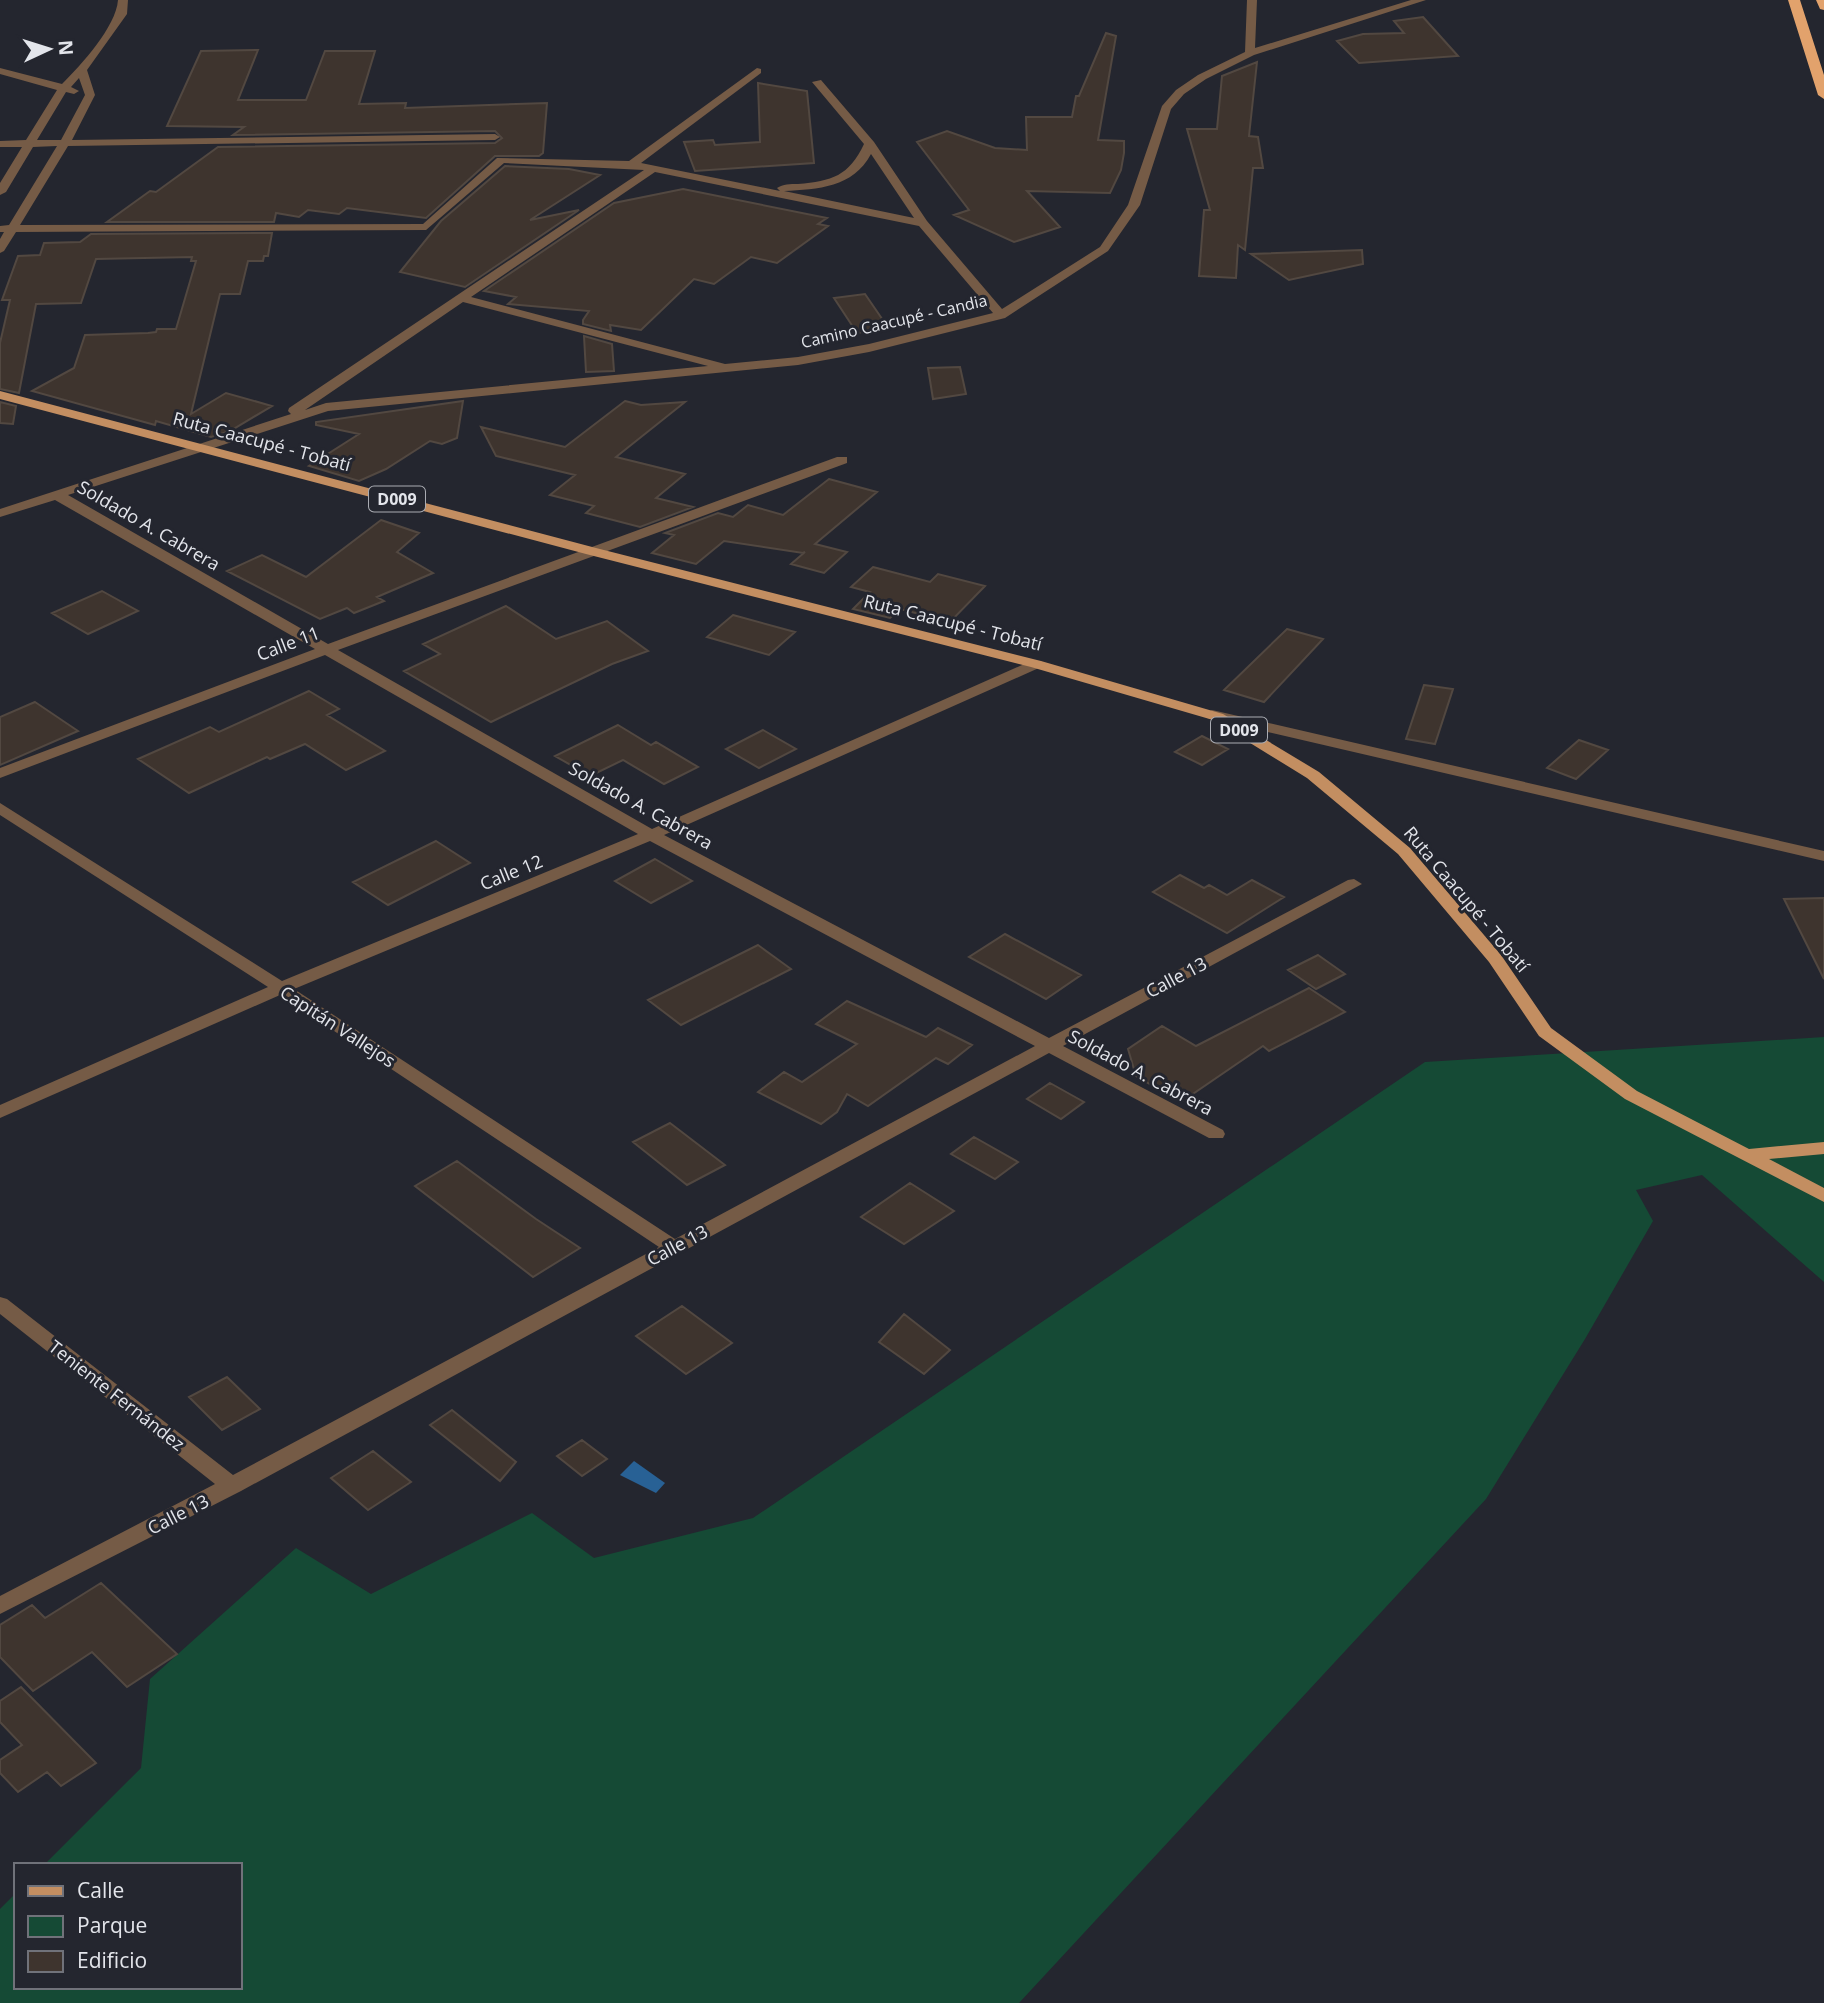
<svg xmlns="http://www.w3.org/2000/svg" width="1824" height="2003" viewBox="0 0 1824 2003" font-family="'Open Sans',sans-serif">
<rect width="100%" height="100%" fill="#24262f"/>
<path fill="#154a35" d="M1824,1037V1282L1702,1175L1636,1190L1653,1221L1585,1339L1486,1499L1019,2003H0V1909L16,1893V1987H240V1865H44L141,1768L150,1679L296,1548L371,1594L532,1513L594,1558L753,1518L1425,1062Z"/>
<path fill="#286195" d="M634,1461L665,1483L656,1493L620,1475Z"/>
<path fill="#3e342e" stroke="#524841" stroke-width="2" d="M1423,17L1458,56L1359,63L1337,41L1363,34L1404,33L1394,21Z
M1106,33L1116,36L1098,140L1124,141V153L1121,170L1110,193L1027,191L1060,227L1014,242L954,215L969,210L917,142L947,131L995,148L1027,150L1026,117H1072L1076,96H1079Z
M258,50L238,100H306L325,51H375L359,104L406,103L405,108L547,103L543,153L539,156H495L426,218L347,208L339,214L308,210L299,217L276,213L274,222H107L150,191L156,192L218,147L495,143L502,138L495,131L233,135L244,127L167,126L201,51Z
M1257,62L1249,136L1258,137L1263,168H1253L1245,250L1238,245L1236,278L1199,276L1204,210H1210L1187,129H1217L1222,76Z
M758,83L807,91L814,163L695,171L684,142L713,140L715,145L760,142Z
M505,166L569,169L600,175L530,220L579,210L465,287L400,272L441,221Z
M683,189L827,218L818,224L828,226L777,263L751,257L714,284L694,279L641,330L610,325L611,331L583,324V320L589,311L508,304L516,297L484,291L614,203Z
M272,233L268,256H264L263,261H248L240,294H220L191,414L226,393L272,406L230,431L211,437L156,421L155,425L32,391L74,368L85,335L148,333L156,332L157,329H176L196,261H191L192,257L96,259L81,303L36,304L19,393L0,389V343L10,300H2L18,256L40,255L44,243L80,242L91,234Z
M1362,250L1363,264L1289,280L1251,254Z
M865,294L889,329L857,333L834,298Z
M584,336L612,344L614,371L586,372Z
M960,367L966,394L933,399L928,368Z
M463,401L457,438L442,444L430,441L386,469L359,481L309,466L359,434L316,425V422Z
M625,401L641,405L685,402L616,457L685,474L656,498L693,507L640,527L586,513L594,506L550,495L575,475L496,456L481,427L565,447Z
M0,402L16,406L13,424L0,423Z
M829,479L877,492L815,544L847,552L824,573L791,564L805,552L803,553L724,541L696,564L652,553L674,535L665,533L718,513L733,517L748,505L783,515Z
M381,520L419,533L397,552L433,573L377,597L384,601L354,613L347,608L320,619L227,571L262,555L306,577Z
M873,567L930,582L938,574L985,586L950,622L900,609L890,618L853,609L870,592L851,587Z
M102,591L138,611L88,634L52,613Z
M506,606L556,639L607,621L648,651L612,664L491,722L404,671L440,654L423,644Z
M733,615L795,632L769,655L707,637Z
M1287,629L1323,639L1264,702L1224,690Z
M1424,685L1453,689L1435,744L1406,739Z
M309,691L339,709L327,715L385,751L346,770L305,744L270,759L267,757L189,793L138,759L210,727L219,732Z
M35,702L78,731L0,765V717Z
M618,725L651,745L656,742L698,767L664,784L623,760L590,776L555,756Z
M763,730L796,749L759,768L726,749Z
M1202,736L1228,749L1202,765L1175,752Z
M1579,740L1608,750L1576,779L1547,768Z
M436,841L470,863L388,905L353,882Z
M655,859L692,881L651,903L615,881Z
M1180,875L1204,888L1209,885L1227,895L1252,880L1284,897L1227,933L1153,892Z
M1824,898V979L1784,899Z
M1005,934L1081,975L1046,999L969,957Z
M758,945L791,969L681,1025L648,1000Z
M1318,955L1345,974L1316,989L1288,970Z
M1309,988L1345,1012L1269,1051L1263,1046L1181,1102L1136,1076L1128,1049L1162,1026L1196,1046Z
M847,1001L926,1037L938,1028L972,1045L948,1064L936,1058L868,1106L847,1094L837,1112L821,1124L758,1092L784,1072L802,1082L857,1044L816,1024Z
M1050,1083L1084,1102L1061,1119L1027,1099Z
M670,1123L725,1165L687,1185L633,1142Z
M974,1137L1018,1162L995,1179L951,1154Z
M457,1161L536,1219L580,1248L533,1277L415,1186Z
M910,1183L954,1211L904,1244L861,1217Z
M682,1306L732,1343L686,1374L636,1336Z
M904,1314L950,1350L924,1374L879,1342Z
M227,1377L260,1409L222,1430L189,1397Z
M452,1410L516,1462L500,1481L430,1425Z
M582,1440L607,1459L582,1476L557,1456Z
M373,1451L411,1482L368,1510L331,1478Z
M101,1583L177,1654L127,1687L92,1652L33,1691L0,1657V1625L32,1605L45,1618Z
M21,1687L96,1763L61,1786L47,1772L18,1792L0,1773V1760L22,1745L0,1722V1701Z"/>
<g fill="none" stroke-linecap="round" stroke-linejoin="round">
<path fill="#755b46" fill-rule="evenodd" d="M118,0H128L127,14L87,70L95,95L72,140L495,134L500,137L495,140L68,146L20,225L423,224L497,158L629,161L757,68L761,69V73L641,163L780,191L777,188C783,184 790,184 798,184C832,181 849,176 864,144L812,82L821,80L874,142L927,221L1002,309L1100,247L1128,205L1162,106L1176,90L1198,75L1245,52L1247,0H1257L1255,48L1411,0H1426L1254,55L1206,79L1184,94L1171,109L1140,205L1108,251L1005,318L869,352L798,365L328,411L68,495L328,644L837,457H847V463L338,650L652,829L1031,661H1041L1043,664L1041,667L664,835L1049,1038L1348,880L1354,879L1362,884L1063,1046L1223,1130L1225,1134L1223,1138H1209L1049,1053L241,1491L0,1614V1596L215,1484L0,1314V1297L7,1299L233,1475L659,1247L280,995L0,1118V1105L268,987L0,815V803L282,981L638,834L325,655L0,778V768L315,649L55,500L0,517V509L291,414L288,411L289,408L644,170L504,163L426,230L16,232L4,251L0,253V239L4,232H0V226L9,225L57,146L33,147L6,192L0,195V183L22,147H0V141L26,140L57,90L0,74V68L62,84C81,65 116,27 118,0ZM79,78L85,95L61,140H37L66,92L74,94L79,91L71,87ZM871,154L914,218L784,191C818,189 853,188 871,154ZM655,172L919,226L993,313L869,344L798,357L725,364L471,297ZM463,302L708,366L326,403L305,410ZM650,841L1035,1046L675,1239L294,989Z
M1212,710L1824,851V861L1207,718L1204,715L1207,712Z"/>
<path fill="#c38e61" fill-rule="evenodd" d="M0,391L596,548L1041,661L1223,714L1319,772L1410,848L1501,955L1551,1028L1637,1091L1749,1149L1824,1142V1154L1769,1159L1824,1188V1202L1625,1099L1539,1036L1489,962L1398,854L1307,778L1213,720L1031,667L586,554L0,399Z"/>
<path fill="#e2a26c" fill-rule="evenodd" d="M1788,0H1800L1824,75V99L1818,95Z
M1816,0H1824V10L1820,9Z"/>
</g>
<g text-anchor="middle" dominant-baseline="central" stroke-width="6" stroke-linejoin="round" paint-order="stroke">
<g font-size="16" fill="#e3e5eb" stroke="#24262f">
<text transform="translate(894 321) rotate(-13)">Camino Caacupé - Candia</text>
</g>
<g fill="#24262f" stroke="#aaacb3" stroke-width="2">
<rect x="369" y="486.5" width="56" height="25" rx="5"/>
<rect x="1211" y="717.5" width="56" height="25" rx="5"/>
</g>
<g font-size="16" font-weight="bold" fill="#e3e5eb">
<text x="397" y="499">D009</text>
<text x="1239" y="730">D009</text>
</g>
<g font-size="18" fill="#e3e5eb" stroke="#24262f">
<text transform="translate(262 441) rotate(15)">Ruta Caacupé - Tobatí</text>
<text transform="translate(149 525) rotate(30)">Soldado A. Cabrera</text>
<text transform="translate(953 622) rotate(14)">Ruta Caacupé - Tobatí</text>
<text transform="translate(288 643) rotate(-21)">Calle 11</text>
<text transform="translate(641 805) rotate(29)">Soldado A. Cabrera</text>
<text transform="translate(511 872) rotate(-22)">Calle 12</text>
<text transform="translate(1467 899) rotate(50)">Ruta Caacupé - Tobatí</text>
<text transform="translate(1176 977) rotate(-28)">Calle 13</text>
<text transform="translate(338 1026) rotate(33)">Capitán Vallejos</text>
<text transform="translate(1141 1072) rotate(28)">Soldado A. Cabrera</text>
<text transform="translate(677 1245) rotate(-28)">Calle 13</text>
<text transform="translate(117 1395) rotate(38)">Teniente Fernández</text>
<text transform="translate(178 1514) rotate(-27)">Calle 13</text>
</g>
</g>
<rect x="14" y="1863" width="228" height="126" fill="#24262f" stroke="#70727a" stroke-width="2"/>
<rect x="28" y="1886" width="35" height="10" fill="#c38e61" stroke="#70727a" stroke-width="2"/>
<text x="77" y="1898" font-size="21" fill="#e3e5eb">Calle</text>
<rect x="28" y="1916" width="35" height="21" fill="#154a35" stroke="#70727a" stroke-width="2"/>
<text x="77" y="1933" font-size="21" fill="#e3e5eb">Parque</text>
<rect x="28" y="1951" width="35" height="21" fill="#3e342e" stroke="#70727a" stroke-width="2"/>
<text x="77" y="1968" font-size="21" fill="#e3e5eb">Edificio</text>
<g transform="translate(49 49) rotate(86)" stroke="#24262f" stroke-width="5" paint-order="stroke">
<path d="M0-5L12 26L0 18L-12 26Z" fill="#e3e5eb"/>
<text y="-10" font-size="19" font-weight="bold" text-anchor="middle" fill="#e3e5eb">N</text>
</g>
</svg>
